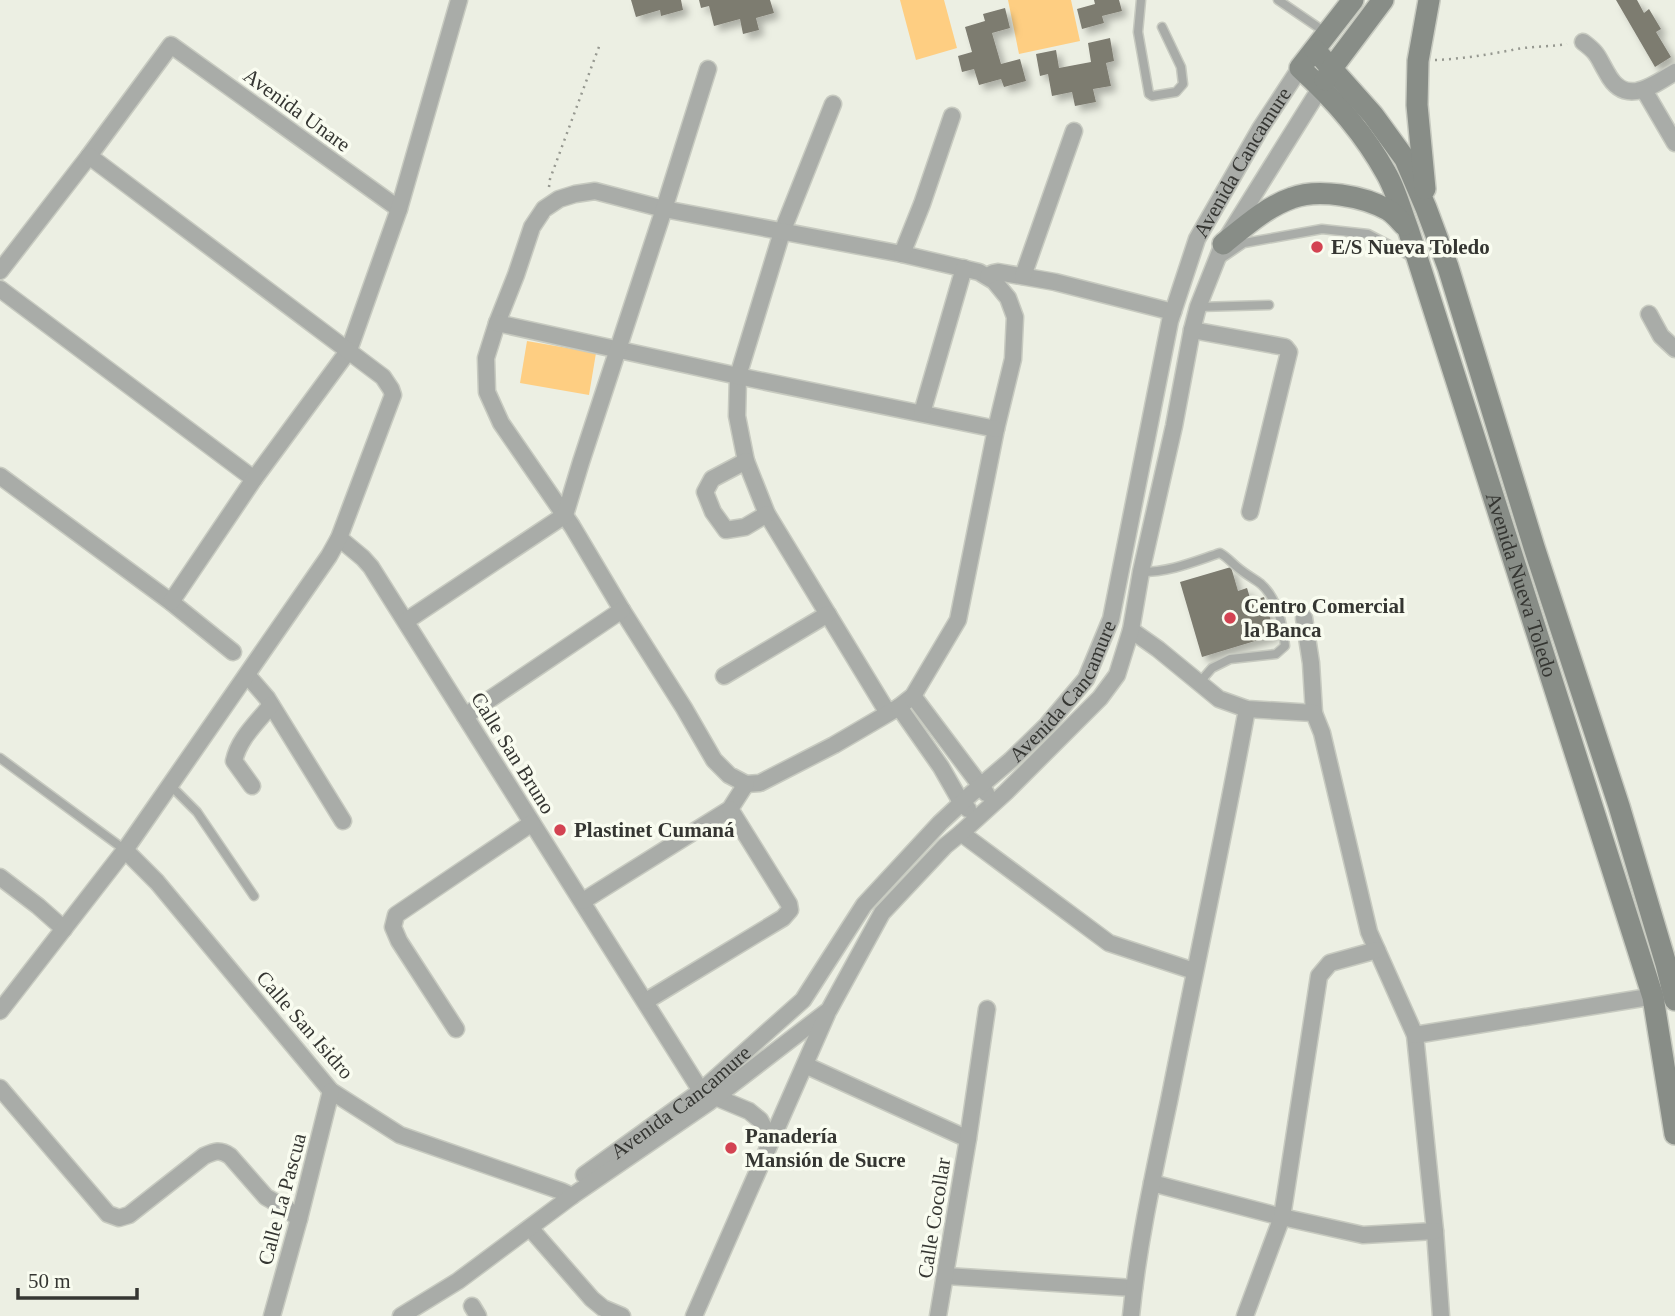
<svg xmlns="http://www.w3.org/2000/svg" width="1675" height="1316" viewBox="0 0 1675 1316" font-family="'Times New Roman',serif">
<defs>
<filter id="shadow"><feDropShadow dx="5.5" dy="5.5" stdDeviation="3.5" flood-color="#0004"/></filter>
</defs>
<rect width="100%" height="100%" fill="#ecefe3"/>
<path fill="#fece82" d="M900,0H944L957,48L916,60Z
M1008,0H1071L1080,41L1019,54Z
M527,341L596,353L589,395L520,383Z"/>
<path fill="#7d7b70" filter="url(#shadow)" d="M631,0H681L683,10L661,16L660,10L636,17Z
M699,0H770L774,13L756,18L759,30L743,34L740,19L714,26L709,6L701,8Z
M1094,0H1119L1122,11L1102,16L1104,23L1082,29L1077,9L1095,4Z
M1616,0H1637L1644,13L1649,9L1661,29L1656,32L1671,57L1655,67Z
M1005,8L1010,28L992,33L1001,64L1020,59L1026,81L1004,87L1001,79L979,85L974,69L962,72L958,56L972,52L965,27L985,21L983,14Z
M1110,38L1114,61L1106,63L1111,86L1093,89L1096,102L1075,106L1072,92L1052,96L1048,74L1040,76L1036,54L1056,50L1059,68L1091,62L1088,43Z
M1231,567L1238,591L1247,588L1251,601L1264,597L1275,635L1202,657L1180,582Z"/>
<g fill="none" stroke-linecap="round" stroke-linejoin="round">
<defs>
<path id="lane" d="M1141,0L1138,32L1149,94L1152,96L1176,92L1183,84L1181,67L1162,27
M1278,0L1325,32
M1219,260L1244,243L1322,229L1368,234L1414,258
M1198,307L1269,305
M1141,572C1170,572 1193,562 1220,553C1227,557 1231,562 1237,567C1245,574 1253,578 1261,584C1278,599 1283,625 1285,646L1276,654L1230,659L1212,668L1199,683
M0,758L125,850
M170,785L197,812L254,896"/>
<g id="street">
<path d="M1583,42C1599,54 1597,56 1607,73C1625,107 1652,86 1675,72"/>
<path d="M1644,90L1675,143"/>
<path d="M833,104L782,232L738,376L737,416L746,461L767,514L888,713"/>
<path d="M595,191L664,209L902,254L979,272L994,281L1008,298L1015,317L1013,359L996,429L958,620L913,696L899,707L834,745L760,783L746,784L729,775L714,760L684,708L622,610L572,526L501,423L487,392L486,358L497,323L516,275L532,227L544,209L559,199L575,194Z"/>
<path d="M902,254L922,204L952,116"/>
<path d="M0,271L89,156L171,45L399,209"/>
<path d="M988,276L993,273L998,272L1055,282L1173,312"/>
<path d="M1023,276L1074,131"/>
<path d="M0,289L254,479"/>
<path d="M1649,314L1661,336L1675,349"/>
<path d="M497,323L738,376L996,429"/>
<path d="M1192,330L1285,347L1289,352L1250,512"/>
<path d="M922,413L964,268"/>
<path d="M746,461L712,479L705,492L713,512L726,530L745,527L767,514"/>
<path d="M0,476L171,602L233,652"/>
<path d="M339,538L363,558L371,567L701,1091L749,1111L760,1120L771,1141"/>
<path d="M171,602L254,479L349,350L399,209L459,0"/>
<path d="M1304,618L1311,663L1314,713"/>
<path d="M406,621L565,515L581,462L664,209L708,69"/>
<path d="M1131,630L1158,649L1219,699L1247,709L1314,713L1322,733L1369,932L1415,1035L1435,1231L1441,1316"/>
<path d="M247,675L267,698L343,821"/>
<path d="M724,676L828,614"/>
<path d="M913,696L986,793"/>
<path d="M899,707L941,767L961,802L968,809"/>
<path d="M465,716L622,610"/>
<path d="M252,786L234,761C239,738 257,723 271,705"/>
<path d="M961,833L1109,943L1194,971"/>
<path d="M125,850L157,882L331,1091L400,1135L561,1191L572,1196"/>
<path d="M0,877L38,906L64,929"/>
<path d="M583,901L730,809L746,784"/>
<path d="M646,1001L783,918L790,910L789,904L730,809"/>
<path d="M0,1011L125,850L329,556L339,538L393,395L391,389L383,377L89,156"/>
<path d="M456,1029L399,941L393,927L396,915L532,823"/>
<path d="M1415,1035L1661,995"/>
<path d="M805,1065L968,1139"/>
<path d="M0,1088L108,1214L119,1218L129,1215L204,1156C215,1151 220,1149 230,1156L266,1197L287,1209L299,1219"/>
<path id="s1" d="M584,1175L701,1091L803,1000L864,905L940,823L971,794L1011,760L1047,725L1086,679L1111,619L1170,321L1197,239L1260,129L1300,68"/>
<path d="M1152,1183L1282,1217L1363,1235L1435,1231"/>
<path d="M530,1228L592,1299L603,1308L622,1316"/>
<path d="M946,1276L1134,1288"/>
<path d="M472,1306L478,1316"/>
<path d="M272,1316L299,1219L331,1091"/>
<path d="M401,1316L458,1281L572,1196L708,1103L829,1010L882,913L945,846L961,833L1006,792L1100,698L1117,675L1131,630L1141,572L1174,426L1192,330L1198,307L1223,244L1321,87"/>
<path d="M694,1316L827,1014"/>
<path d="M938,1316L968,1139L987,1009"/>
<path d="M1131,1316C1138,1244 1154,1172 1169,1101C1195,970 1223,840 1247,709"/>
<path d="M1245,1316L1282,1217L1319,976L1330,963L1377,950"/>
</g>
<g id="secondary">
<path id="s2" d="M1353,0L1300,68C1333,98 1364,133 1386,173C1396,190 1401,211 1408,229L1653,997L1675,1134"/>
<path d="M1315,50L1373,115L1405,159L1426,208L1448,267L1534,547L1619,806L1666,964L1675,1000"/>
<path d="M1325,80L1332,68L1383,0"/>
<path d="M1425,189L1417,105L1418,61L1429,0"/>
<path d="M1223,244C1244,227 1266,207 1292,198C1318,188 1364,196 1388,210C1394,213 1399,220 1404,225"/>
</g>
</defs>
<use href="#lane" stroke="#c7cac0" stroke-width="11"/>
<use href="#street" stroke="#c7cac0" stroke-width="19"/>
<use href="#secondary" stroke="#c7cac0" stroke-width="24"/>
<path stroke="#969890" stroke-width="2.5" stroke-dasharray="2 5" stroke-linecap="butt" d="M1435,60C1461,59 1486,55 1512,50C1530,46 1549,47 1567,44
M549,187L550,179L600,44"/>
<use href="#lane" stroke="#a9aca8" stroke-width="8"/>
<use href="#street" stroke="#a9aca8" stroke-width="16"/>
<use href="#secondary" stroke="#888d87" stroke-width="21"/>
</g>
<g fill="#d34352" stroke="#f9fcf0" stroke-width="2.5">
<circle cx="1317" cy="247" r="7"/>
<circle cx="1230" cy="618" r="7"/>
<circle cx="560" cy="830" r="7"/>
<circle cx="731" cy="1148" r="7"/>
</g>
<g text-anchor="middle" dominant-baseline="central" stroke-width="7" stroke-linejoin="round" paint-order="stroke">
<g font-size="21" fill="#353632" stroke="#f9fcf0">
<text transform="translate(297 110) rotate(36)">Avenida Unare</text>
<text stroke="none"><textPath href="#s1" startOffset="1255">Avenida Cancamure</textPath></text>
<text stroke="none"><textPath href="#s2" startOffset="656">Avenida Nueva Toledo</textPath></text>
<text stroke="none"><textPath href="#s1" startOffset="688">Avenida Cancamure</textPath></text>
<text transform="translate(513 753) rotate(58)">Calle San Bruno</text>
<text transform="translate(305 1025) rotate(49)">Calle San Isidro</text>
<text stroke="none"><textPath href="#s1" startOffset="121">Avenida Cancamure</textPath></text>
<text transform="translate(282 1199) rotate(-75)">Calle La Pascua</text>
<text transform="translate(934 1218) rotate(-81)">Calle Cocollar</text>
</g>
<g font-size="21" font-weight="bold" fill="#353632" stroke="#f9fcf0" text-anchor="start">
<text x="1331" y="247">E/S Nueva Toledo</text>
<text x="1244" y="606">Centro Comercial<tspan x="1244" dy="24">la Banca</tspan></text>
<text x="574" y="830">Plastinet Cumaná</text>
<text x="745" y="1136">Panadería<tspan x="745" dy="24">Mansión de Sucre</tspan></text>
</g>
</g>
<path d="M18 1288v10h119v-10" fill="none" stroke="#353632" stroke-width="3.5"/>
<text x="28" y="1288" font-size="21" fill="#353632" stroke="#f9fcf0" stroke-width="5" paint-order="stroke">50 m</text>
</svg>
